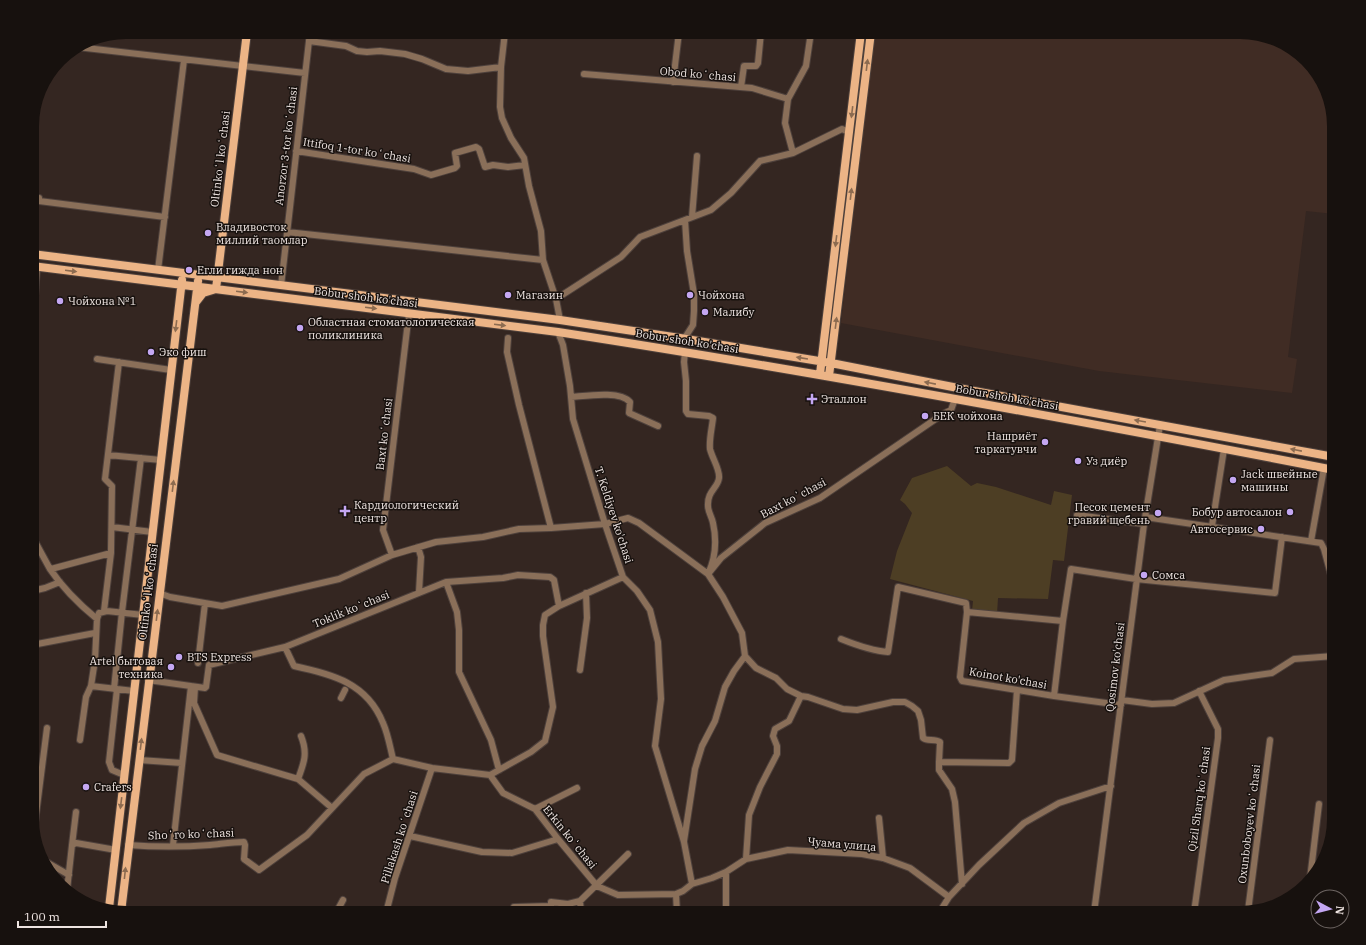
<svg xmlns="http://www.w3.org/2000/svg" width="1366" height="945" viewBox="0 0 1366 945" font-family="'IBM Plex Serif',serif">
<rect width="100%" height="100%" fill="#342621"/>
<path fill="#402c24" d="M875,32H1240L1293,48L1324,84L1334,125V214L1306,211L1288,357L1297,359L1292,393L1099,371L841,323Z"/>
<path fill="#4d3e24" d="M947,466L971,486L977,483L996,487L1051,505L1054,491L1072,495L1064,561L1053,560L1048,599L998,598L997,614L972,611L973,601L890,579L897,551L912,513L905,504L900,500L912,478Z"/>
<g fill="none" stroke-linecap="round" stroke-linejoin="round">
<defs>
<path id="minor" d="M505,32L501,67L500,107L502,118L511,138L524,158L529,186L541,231L543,260L556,299L560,320
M309,41L346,46L357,51L367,52L380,51L405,54L422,59L446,69L468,71L501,67
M77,47L305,73
M584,74L752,88L788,99
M673,82L679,32
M741,87L744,66H756L758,63L761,32
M296,151L414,169L431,175L455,168L457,166L455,153L476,147L479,149L485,167L493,165L508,167L525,165
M793,153L785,123L788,99L806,66L811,32
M32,198H39V201L165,217
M692,217L697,156
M287,232L543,260
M158,270L184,60
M281,286L310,32
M556,299L621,257L640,237L711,210L731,193L760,161L793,153L842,129L849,132
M32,327L33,324L37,267
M558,332L563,345L570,386L573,419L605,524L623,577L637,591L650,610L658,642L661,699L655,746L684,842L692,884
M684,339L693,325L694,311V294L687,251L685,220
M685,352L684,362L686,381V411L688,414L709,416L713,418C712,428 709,439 710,449C712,458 720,469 719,478C718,488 707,491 708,506C708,512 712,517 713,523C717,541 716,557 708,574L723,597L742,633L745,656L756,668L776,678L787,689L801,696L808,697L843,709L857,710L893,702H905L912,706L918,711L921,720L923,738C928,742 934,738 940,742L939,762
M97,359L171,370
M571,397C585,396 620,390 630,402L629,413L658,426
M32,398H35
M108,455L161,460
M1077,515L1144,524
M1145,517L1321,543L1324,549L1334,586
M1212,526L1224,449
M112,527L152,532
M551,528L605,524L628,518L639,523L708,574L721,558L765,523L820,498L943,414L951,410L955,399
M32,536C38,547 44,558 50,569C62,587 80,605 97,619
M1311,541L1324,468
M418,547L421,557L419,592
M392,555L383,530L409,313
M51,569L111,553
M446,582L457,612L459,630V672L491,740L499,770
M32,591L45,588L60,582
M159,593L170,597L222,606L339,579L392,555L436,542L483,537L519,529L551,528L519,405L507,352L508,338
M104,611L111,553L112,486L105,479L119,362
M967,612L1063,621
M841,639C856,645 872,651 888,652L898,587L966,603L967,612L960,677L962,681L1054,696L1121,705
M32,645L95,633
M285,647L294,666C332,674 367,683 383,723C388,734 390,747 393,759
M198,663L205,603
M580,670L587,618L586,593
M148,680L205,688L206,687L209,665L285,647L446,582L503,578L518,575L550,577L554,580L559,606
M195,687L194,703L217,755L298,779L332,808
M114,689L122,612L141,458
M117,689L109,762L112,770L124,775
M134,691L91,686L95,660L97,619L99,613L107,611L143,615
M1054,696L1063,621L1071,569L1136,579L1275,593L1282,537
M341,698L345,690
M1122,700L1152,704L1174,703L1224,680L1272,673L1294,659L1334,656
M80,740L86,697L91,686
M139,760L182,763
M490,775L531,752L545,741L553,707L543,636V625L545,615L559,606L623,577
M298,779C304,763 308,753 301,736
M535,809L577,788
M879,818L883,858
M34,830L47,728
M410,836L482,852L512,853L558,839
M684,841L695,769L702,746L715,721L725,687L734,671L745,656
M72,845L76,812
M128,845C155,847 183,847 210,845C221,844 232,842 244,842L245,845L244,859L259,870L307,835L364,774L393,759L432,768L490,775L503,793L535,809L558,839L597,886L618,895L676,894L683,891L692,884L712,878L726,872L746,859L788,850L862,854L883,858L910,868L949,897L979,865L1024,823L1059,803L1111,786
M173,845L191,686
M746,859L749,815L760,787L777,754V746L773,736L775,729L789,721L801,696
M43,860L69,875
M726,872V913
M1310,879L1319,804
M962,884L955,802L952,789L939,770V762L1009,763L1012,760L1017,690
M67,890L72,845L76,843L116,850
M676,894L677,913
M514,907L551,906V902L568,904L580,901
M1248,911L1270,740
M336,913L343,900
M386,913L395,878L432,768
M581,913L580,901L628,854
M939,913L949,897
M1094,913L1144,524L1160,425
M1194,913L1218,738V729L1199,691"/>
<path id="major" d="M32,254L560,320L680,338L831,363L958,388L1334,457
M32,266L558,332C818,372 1076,420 1334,470
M196,302L203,293L216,289L247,32
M820,374L861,32
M829,376L871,32
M109,908L182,280
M121,912L198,281"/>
</defs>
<use href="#minor" stroke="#4e413c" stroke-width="8"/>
<use href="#major" stroke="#4e413c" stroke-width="10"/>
<use href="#minor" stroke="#8a6f59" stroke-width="6"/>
<use href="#major" stroke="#ecb486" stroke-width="8"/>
</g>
<defs><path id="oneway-solid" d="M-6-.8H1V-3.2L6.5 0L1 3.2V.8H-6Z"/></defs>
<g fill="#8c6b50">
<use href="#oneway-solid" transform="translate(867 65) rotate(-83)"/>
<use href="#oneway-solid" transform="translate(852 112) rotate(97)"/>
<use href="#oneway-solid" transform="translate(851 194) rotate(-83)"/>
<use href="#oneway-solid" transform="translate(836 241) rotate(97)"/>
<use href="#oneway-solid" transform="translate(71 271) rotate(7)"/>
<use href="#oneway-solid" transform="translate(242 292) rotate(7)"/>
<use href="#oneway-solid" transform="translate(371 308) rotate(7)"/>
<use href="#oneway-solid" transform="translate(836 323) rotate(-83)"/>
<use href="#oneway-solid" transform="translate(500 325) rotate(7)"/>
<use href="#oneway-solid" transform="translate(176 326) rotate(97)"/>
<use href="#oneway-solid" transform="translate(802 358) rotate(-171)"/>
<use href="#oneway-solid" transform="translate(930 383) rotate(-169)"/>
<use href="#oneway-solid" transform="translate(1140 421) rotate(-170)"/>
<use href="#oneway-solid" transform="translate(1296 450) rotate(-169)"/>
<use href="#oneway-solid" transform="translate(173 486) rotate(-83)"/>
<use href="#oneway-solid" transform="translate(157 615) rotate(-83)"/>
<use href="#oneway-solid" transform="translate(141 744) rotate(-83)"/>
<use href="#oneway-solid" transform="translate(121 803) rotate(97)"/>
<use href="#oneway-solid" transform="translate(125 873) rotate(-84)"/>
</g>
<g fill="#c4a7f2" stroke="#17110e" stroke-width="1.5">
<circle cx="208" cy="233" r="4"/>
<circle cx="189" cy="270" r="4"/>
<circle cx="508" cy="295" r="4"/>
<circle cx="690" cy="295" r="4"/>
<circle cx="60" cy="301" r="4"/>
<circle cx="705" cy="312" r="4"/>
<circle cx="300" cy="328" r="4"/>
<circle cx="151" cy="352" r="4"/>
<path d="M810 393h4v4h4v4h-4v4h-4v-4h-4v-4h4z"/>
<circle cx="925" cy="416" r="4"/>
<circle cx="1045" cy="442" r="4"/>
<circle cx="1078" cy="461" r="4"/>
<circle cx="1233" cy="480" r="4"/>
<path d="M343 505h4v4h4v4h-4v4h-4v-4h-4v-4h4z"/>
<circle cx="1290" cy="512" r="4"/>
<circle cx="1158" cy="513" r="4"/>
<circle cx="1261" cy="529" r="4"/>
<circle cx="1144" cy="575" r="4"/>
<circle cx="179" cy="657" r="4"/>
<circle cx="171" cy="667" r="4"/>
<circle cx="86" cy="787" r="4"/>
</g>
<g text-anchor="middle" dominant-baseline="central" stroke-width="3" stroke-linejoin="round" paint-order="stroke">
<g font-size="11" fill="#eee4e1" stroke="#17110e">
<text transform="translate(698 74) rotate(5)">Obod koʻchasi</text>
<text transform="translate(286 146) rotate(-83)">Anorzor 3-tor koʻchasi</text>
<text transform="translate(357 150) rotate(9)">Ittifoq 1-tor koʻchasi</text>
<text transform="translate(220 159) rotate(-83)">Oltinkoʻl koʻchasi</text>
<text transform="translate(366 297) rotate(7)">Bobur shoh ko'chasi</text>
<text transform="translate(687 341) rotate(9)">Bobur shoh ko'chasi</text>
<text transform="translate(1007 397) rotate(10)">Bobur shoh ko'chasi</text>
<text transform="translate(384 434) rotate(-83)">Baxt koʻchasi</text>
<text transform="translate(793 498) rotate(-28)">Baxt koʻchasi</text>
<text transform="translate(614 515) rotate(72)">T. Keldiyev ko'chasi</text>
<text transform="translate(148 592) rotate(-83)">Oltinkoʻl koʻchasi</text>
<text transform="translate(351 609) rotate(-22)">Toklik koʻchasi</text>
<text transform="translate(1115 667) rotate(-83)">Qosimov ko'chasi</text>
<text transform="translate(1008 678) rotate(10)">Koinot ko'chasi</text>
<text transform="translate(1199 799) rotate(-82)">Qizil Sharq koʻchasi</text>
<text transform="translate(1249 824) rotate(-83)">Oxunboboyev koʻchasi</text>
<text transform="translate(191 834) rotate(-2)">Shoʻro koʻchasi</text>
<text transform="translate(399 837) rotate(-72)">Pillakash koʻchasi</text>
<text transform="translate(570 837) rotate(51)">Erkin koʻchasi</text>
<text transform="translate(842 844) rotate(5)">Чуама улица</text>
</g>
<g font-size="11" fill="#eee4e1" stroke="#17110e" text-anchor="start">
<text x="216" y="227">Владивосток<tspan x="216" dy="13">миллий таомлар</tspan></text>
<text x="197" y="270">Егли гижда нон</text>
<text x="516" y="295">Магазин</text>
<text x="698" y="295">Чойхона</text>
<text x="68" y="301">Чойхона №1</text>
<text x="713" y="312">Малибу</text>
<text x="308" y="322">Областная стоматологическая<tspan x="308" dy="13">поликлиника</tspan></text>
<text x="159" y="352">Эко фиш</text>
<text x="821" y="399">Эталлон</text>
<text x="933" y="416">БЕК чойхона</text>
<text x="1037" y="436" text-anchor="end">Нашриёт<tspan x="1037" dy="13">таркатувчи</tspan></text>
<text x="1086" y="461">Уз диёр</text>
<text x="1241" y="474">Jack швейные<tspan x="1241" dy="13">машины</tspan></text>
<text x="354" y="505">Кардиологический<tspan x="354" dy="13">центр</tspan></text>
<text x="1150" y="507" text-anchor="end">Песок цемент<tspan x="1150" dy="13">гравий щебень</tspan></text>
<text x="1282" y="512" text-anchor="end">Бобур автосалон</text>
<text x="1253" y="529" text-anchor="end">Автосервис</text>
<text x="1152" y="575">Сомса</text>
<text x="187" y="657">BTS Express</text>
<text x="163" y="661" text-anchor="end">Artel бытовая<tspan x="163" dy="13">техника</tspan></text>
<text x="94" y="787">Crafers</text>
</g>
</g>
<path d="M0 0H1366V945H0ZM126 39H1240A87 87 0 0 1 1327 126V819A87 87 0 0 1 1240 906H126A87 87 0 0 1 39 819V126A87 87 0 0 1 126 39Z" fill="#17110e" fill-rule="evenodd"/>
<g transform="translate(1330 909) rotate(97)"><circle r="19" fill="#17110e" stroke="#6d6562"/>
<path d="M0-3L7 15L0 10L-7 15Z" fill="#c4a7f2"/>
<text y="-6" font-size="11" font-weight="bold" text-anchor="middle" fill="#eee4e1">N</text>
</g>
<path d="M18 921v6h88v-6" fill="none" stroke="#eee4e1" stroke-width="2"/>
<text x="24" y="921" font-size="12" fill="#eee4e1" stroke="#17110e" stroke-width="3" paint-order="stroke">100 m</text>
</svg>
